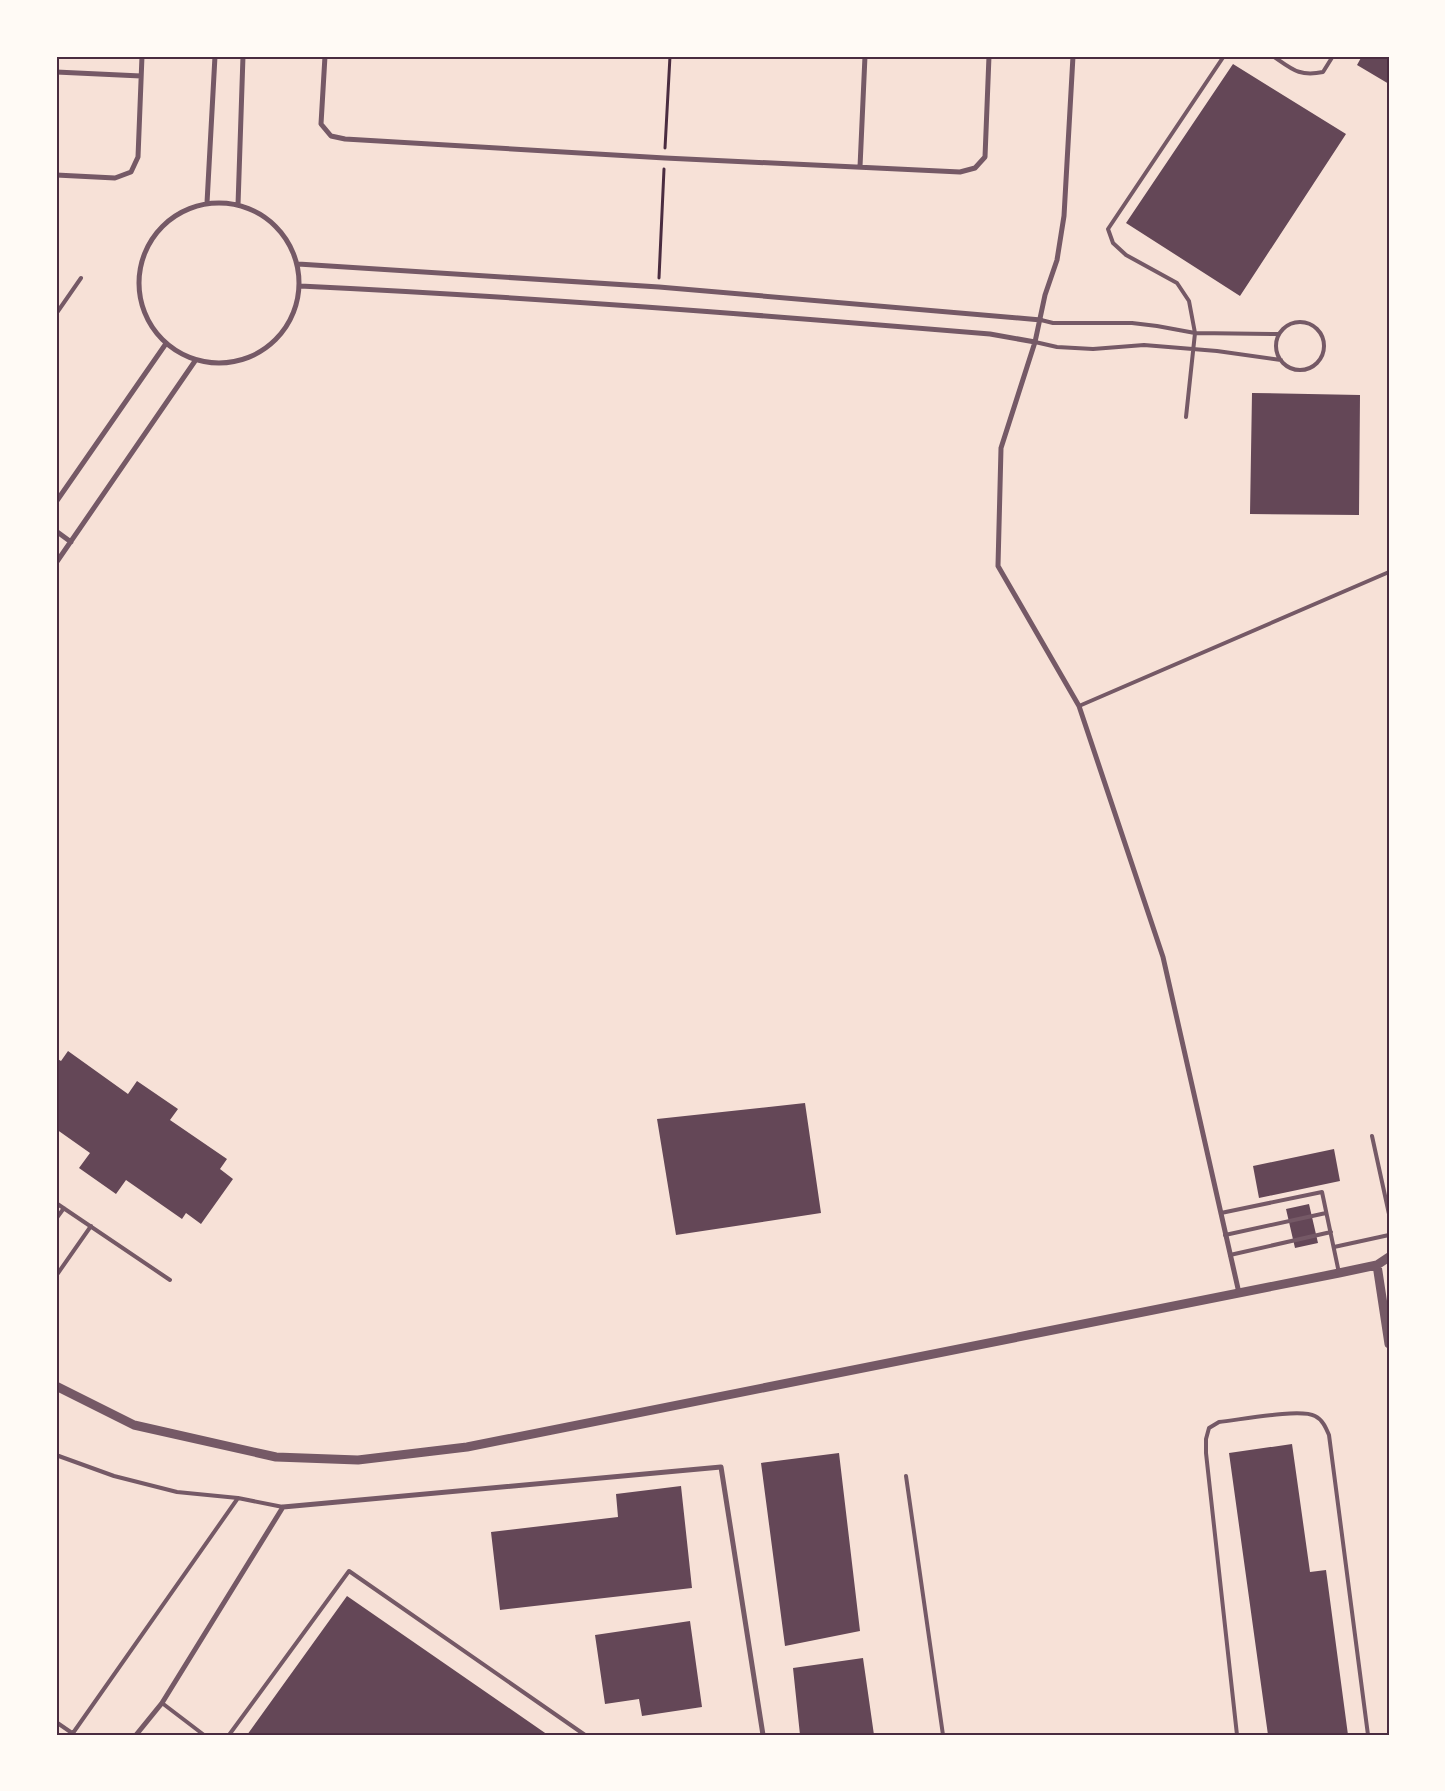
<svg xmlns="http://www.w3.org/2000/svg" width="1445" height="1791" viewBox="0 0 1445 1791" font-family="'Archivo Narrow',sans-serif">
<rect width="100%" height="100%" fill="#f7e1d7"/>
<path fill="#644757" d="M1362,56H1389V84L1357,65Z
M1233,64L1346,134L1240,296L1126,223Z
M1252,393L1360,395L1359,515L1250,514Z
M68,1051L128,1094L137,1081L178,1109L170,1120L227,1159L220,1169L233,1179L201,1224L186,1213L182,1219L126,1180L116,1194L79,1168L90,1153L56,1129V1058L61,1061Z
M805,1103L821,1213L676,1235L657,1119Z
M1334,1149L1340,1181L1259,1198L1253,1166Z
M1309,1204L1318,1243L1295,1248L1286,1209Z
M1292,1444L1310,1572L1326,1570L1348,1735H1268L1229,1453Z
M839,1453L860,1631L785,1646L761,1463Z
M681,1486L692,1588L500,1610L491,1532L618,1517L616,1494Z
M347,1596L548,1735H247Z
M690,1621L702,1707L642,1716L639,1699L605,1704L595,1635Z
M863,1658L874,1735H800L793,1668Z"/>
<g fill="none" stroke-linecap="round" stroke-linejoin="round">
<path stroke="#4a2c40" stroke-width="3" d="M665,148L670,56
M659,278L664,169"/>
<path stroke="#755966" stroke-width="4" d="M1273,56C1292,69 1299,77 1323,72L1333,56
M56,314L81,278
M1041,320L1053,323H1132L1157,326L1195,333L1279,334
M1276 346a24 24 0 1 1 48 0a24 24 0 1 1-48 0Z
M1035,342L1057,347L1093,349L1144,345L1217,351L1281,360
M1186,417L1195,333L1189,301L1177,283L1126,255L1113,243L1108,229L1224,56
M1079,706L1389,572
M1372,1136L1389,1214
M56,1203L170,1280
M1221,1213L1322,1192L1339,1273
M56,1219L64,1208
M1225,1235L1326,1213
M1334,1247L1389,1235
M1230,1255L1331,1232
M56,1276L91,1226
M56,1455L114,1476L177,1492L238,1498L283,1507
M906,1476L943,1735
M162,1703L204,1735
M56,1722L75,1735
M73,1733L238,1498
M229,1735L349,1571L585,1735
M1237,1735L1206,1453V1439L1209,1428L1219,1422C1239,1420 1300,1408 1315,1416C1323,1420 1326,1428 1329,1435L1368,1735"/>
<path stroke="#755966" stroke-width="5" d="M325,56L321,124L331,136L345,139L665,158L960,172L975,168L985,157L989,56
M1073,56L1064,216L1057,260L1045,295L1035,342L1001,448L998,566L1079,706L1163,957L1239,1293
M56,72L141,76
M860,167L865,56
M56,175L115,178L131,172L138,157L142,56
M139 283a80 80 0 1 1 160 0a80 80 0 1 1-160 0Z
M207,203L215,56
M238,205L243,56
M298,264L659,287L1041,320
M300,286C531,297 760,315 990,334L1035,342
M56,502L165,345
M56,531L71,542
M56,563L195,361
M136,1735L162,1703L283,1507L721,1467L763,1735"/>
<path stroke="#755966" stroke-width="9" d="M1377,1265L1389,1344
M56,1386L134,1425L276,1457L358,1460L467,1447L1339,1273L1377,1265L1389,1257"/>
</g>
<rect width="1445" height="1791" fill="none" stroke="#fffaf5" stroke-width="115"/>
<rect x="58" y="58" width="1330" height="1676" fill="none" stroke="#4a2c40" stroke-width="2"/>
</svg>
